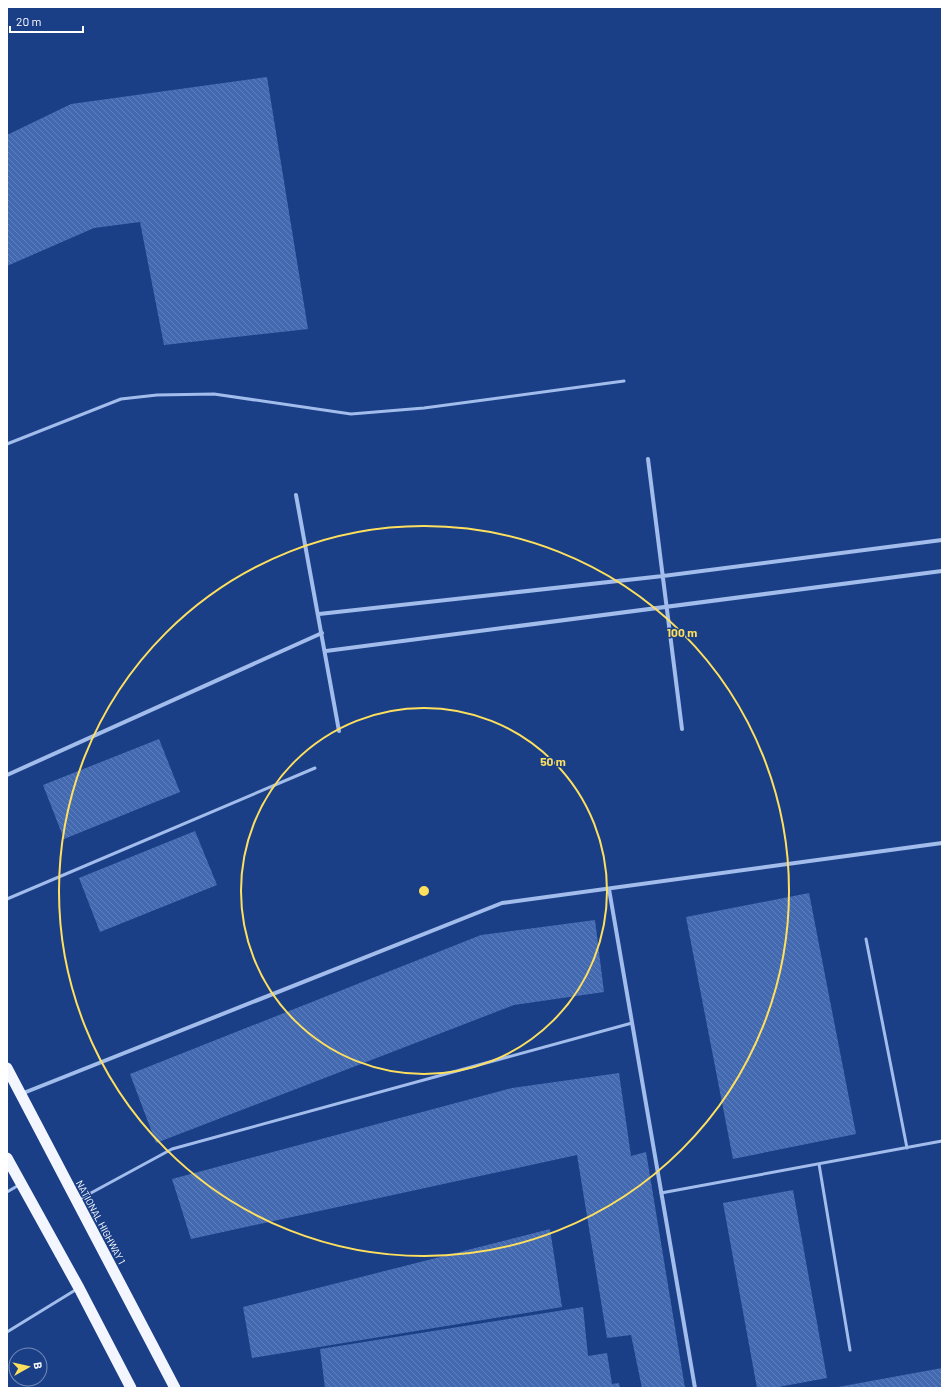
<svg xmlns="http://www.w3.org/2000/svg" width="949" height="1395" viewBox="0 0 949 1395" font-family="Barlow,sans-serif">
<defs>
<pattern id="building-back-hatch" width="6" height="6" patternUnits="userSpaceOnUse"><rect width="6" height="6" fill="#4369b0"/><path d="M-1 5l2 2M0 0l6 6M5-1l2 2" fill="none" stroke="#5f80bc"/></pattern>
</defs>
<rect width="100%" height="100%" fill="#1a3f87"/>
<path fill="url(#building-back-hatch)" d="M267,77L308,329L164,345L140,222L94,228L7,266V135L71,104Z
M159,739L180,792L64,839L43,785Z
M195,831L217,885L100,932L79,878Z
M809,893L856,1134L733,1159L686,917Z
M595,920L604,992L514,1005L156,1143L130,1074L481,935Z
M619,1073L631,1156L646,1152L685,1388H642L631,1335L607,1338L577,1155L191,1239L172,1179L512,1088Z
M793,1190L827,1378L773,1388H757L723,1203Z
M550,1229L562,1307L252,1358L243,1307Z
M583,1307L588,1356L607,1353L612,1384L619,1383L620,1388H325L320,1349Z
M942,1368V1388H839L838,1387Z"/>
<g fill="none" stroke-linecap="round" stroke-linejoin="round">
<path stroke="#a2bcec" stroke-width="3" d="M7,444L121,399L157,395L214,394L351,414L424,408L624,381
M7,899L315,768
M866,939L907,1148
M819,1164L850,1350
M7,1192L19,1185
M661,1193L942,1141
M78,1200L172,1149L632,1023
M7,1332L77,1289"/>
<path stroke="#a2bcec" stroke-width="4" d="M648,459L682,729
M296,495L339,731
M319,614L663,576L942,540
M326,651L942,571
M7,775L322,633
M609,889L695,1388
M21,1094L502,903L942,843"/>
<path stroke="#f3f6ff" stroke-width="11" d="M7,1068L175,1388
M7,1158L79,1288L131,1388"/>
</g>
<g fill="none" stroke="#fee05e" stroke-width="2">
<circle cx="424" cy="891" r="183"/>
<circle cx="424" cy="891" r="365"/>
</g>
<g text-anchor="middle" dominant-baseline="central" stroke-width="3" stroke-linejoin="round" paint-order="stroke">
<g font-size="10" fill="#fff" stroke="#1a3f87">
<text transform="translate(101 1222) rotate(62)">NATIONAL HIGHWAY 1</text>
</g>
</g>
<circle cx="424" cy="891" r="6" fill="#fee05e" stroke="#1a3f87" stroke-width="2"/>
<g font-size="12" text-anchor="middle" font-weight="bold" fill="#fee05e" stroke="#1a3f87" stroke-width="3" stroke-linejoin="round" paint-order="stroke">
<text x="682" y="637">100 m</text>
<text x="553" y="766">50 m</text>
</g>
<rect width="949" height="1395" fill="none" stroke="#ffffff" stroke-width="16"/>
<g transform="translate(28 1367) rotate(82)"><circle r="19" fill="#1a3f87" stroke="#768cb7"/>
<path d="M0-3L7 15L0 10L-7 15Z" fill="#fee05e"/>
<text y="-6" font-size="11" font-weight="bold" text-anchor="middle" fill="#ffffff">B</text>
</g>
<path d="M10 26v6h73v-6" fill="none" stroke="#ffffff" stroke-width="2"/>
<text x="16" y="26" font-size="12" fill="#ffffff" stroke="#1a3f87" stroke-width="3" paint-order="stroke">20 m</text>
</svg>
